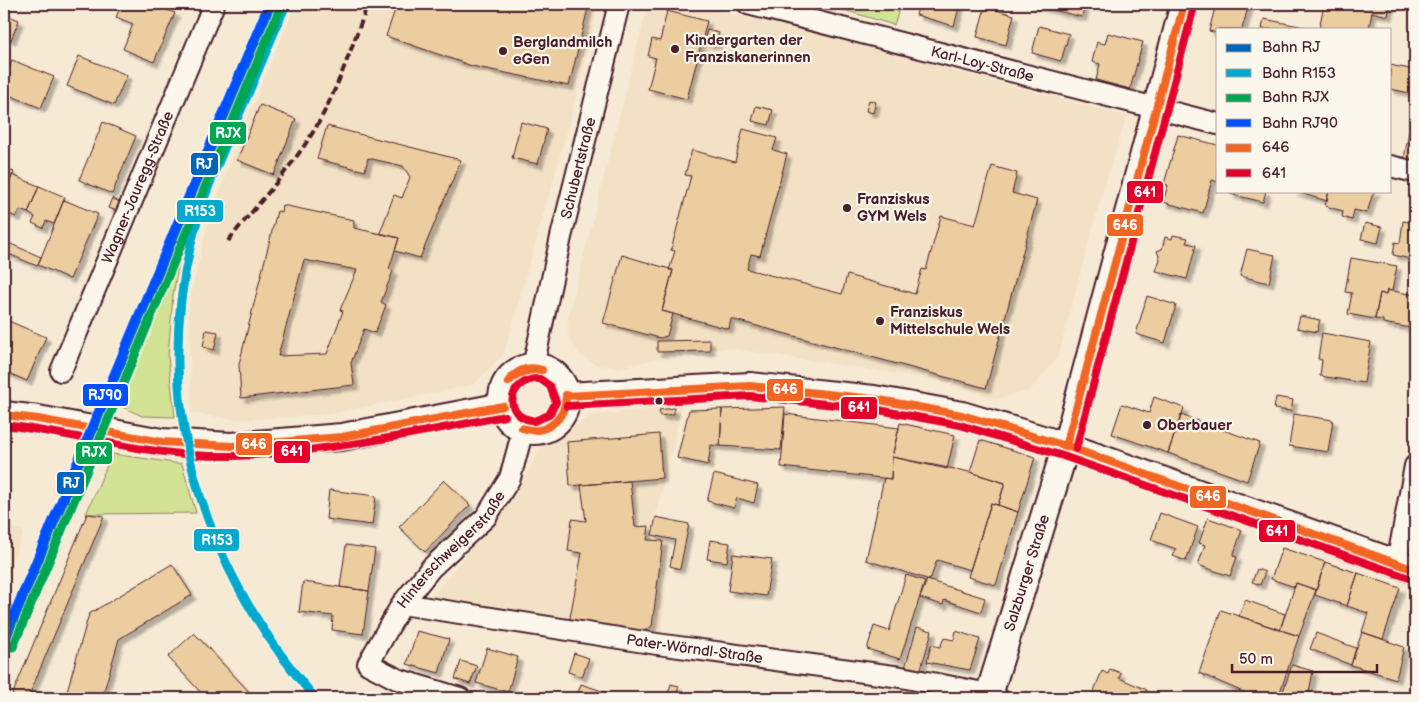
<svg xmlns="http://www.w3.org/2000/svg" width="1419" height="702" viewBox="0 0 1419 702" font-family="'Balsamiq Sans',sans-serif">
<defs>
<filter id="shadow"><feDropShadow dx="4.5" dy="4.5" stdDeviation="1" flood-color="#0004"/></filter>
</defs>
<rect width="100%" height="100%" fill="#f6ead5"/>
<filter id="ink" filterUnits="userSpaceOnUse"><feTurbulence type="fractalNoise" baseFrequency=".02" numOctaves="2"/><feDisplacementMap in="SourceGraphic" scale="10" xChannelSelector="R" yChannelSelector="G"/><feConvolveMatrix kernelMatrix="1 2 1 2 8 2 1 2 1" color-interpolation-filters="sRGB"/></filter>
<g filter="url(#ink)">
<path fill="#f3e1c5" d="M296,4H599L568,128L504,354L473,385L331,414L239,420L191,413L189,303L207,226L244,126Z
M648,4H688L793,28L1127,116L1100,200L1058,357L1030,390L996,399L937,380L729,348L671,355L619,368L597,365L580,355L568,336V317Z
M682,406L651,535L671,540L661,638L563,624L430,598L511,501L543,444L593,415Z
M4,523L24,532L4,581Z"/>
<path fill="#d3e396" stroke="#8e8160" d="M824,4H901L894,25Z
M185,229L173,295L168,357L175,417L142,416L118,405Z
M112,454L182,464L196,513L86,514Z"/>
<path fill="#eccd9f" stroke="#4a1f2b" fill-rule="evenodd" filter="url(#shadow)" d="M122,4H134L141,7L142,4H152L175,13L154,62L123,49L133,24L116,17Z
M397,4H589L569,86L472,66L386,36Z
M919,4H960L954,26L916,15Z
M1029,4H1085L1082,17Z
M1216,4H1249L1242,29H1218V33L1209,31Z
M1324,4H1390L1388,16L1372,12L1369,29H1319Z
M985,7L1014,15L1006,45L977,37Z
M667,11L707,21L687,99L648,89L656,58L648,56L652,39L660,41Z
M4,14L19,20L11,40L4,36Z
M1264,19L1314,29H1262Z
M1039,26L1069,34L1061,61L1032,53Z
M707,30L719,33L716,45L704,42Z
M1108,33L1143,42L1130,89L1096,80L1100,64L1092,62L1097,42L1105,44Z
M79,56L127,75L114,105L67,86Z
M12,60L54,77L41,108L4,93V81Z
M1390,65L1415,70V94L1390,89Z
M869,100L876,102L873,113L866,111Z
M260,105L296,119L274,175L237,160Z
M756,106L773,110L769,125L752,121Z
M1412,115L1415,116V161L1404,159Z
M103,122L136,136L112,194L79,180Z
M521,122L547,129L538,164L512,158Z
M327,126L461,160L420,258L395,251L399,238L380,233L394,195L402,198L410,177L403,166L368,158L365,171L317,159Z
M743,129L777,138L773,150L787,154L760,256L751,254L747,269L842,294L847,275L915,294L922,269L926,270L941,216L975,225L992,166L1017,173L1012,193L1037,200L986,388L731,319L729,329L662,311L673,270H669L675,251L671,250L691,176L685,175L692,150L735,162Z
M1178,135L1218,145V182L1212,180L1203,213L1163,202L1168,185L1164,184Z
M4,168L14,172L4,195Z
M12,175L39,186L28,213L20,210L16,217L5,212L8,204L4,202V195Z
M39,186L65,197L54,224L46,221L43,228L32,223L35,217L28,213Z
M1231,191H1266L1263,202L1230,194Z
M1293,191H1329L1327,201Z
M1329,191H1376L1372,196L1367,213L1354,210L1352,220L1342,217L1343,211L1325,206Z
M112,198L121,203L118,211L108,208Z
M64,200L98,214L70,279L38,265Z
M282,205L354,220V228L399,238L389,269L393,271L381,302L386,305L375,333L364,329L351,363L354,385L241,398L239,364L277,211L281,212ZM304,260L357,270L340,310L343,311L327,354L278,356Z
M1403,221L1415,223V266H1411V259L1393,255L1395,242L1400,243Z
M1365,223L1382,227L1378,243L1361,239Z
M1173,235L1188,238L1186,243L1196,245L1187,279L1156,271L1160,259L1157,251L1162,249L1165,237L1172,239Z
M4,241L41,257L37,266L4,252Z
M1247,249L1275,255L1269,283L1240,276Z
M622,255L673,270L662,311L673,314L667,336L660,338L603,323Z
M1351,258L1397,266L1392,291L1387,290L1386,295L1380,293L1375,319L1348,314L1352,293L1345,292Z
M1387,290L1415,295L1411,328L1383,323V320L1375,319L1380,293L1386,295Z
M1147,296L1176,305L1165,343L1136,334Z
M1300,316L1320,320L1317,332L1297,328Z
M4,319L46,337L27,381L4,371Z
M206,330L218,332L214,350L203,347Z
M1322,333L1371,342L1364,383L1320,376L1322,360L1318,359Z
M710,340V351L657,352V341Z
M1154,397L1184,408L1168,453L1112,434L1122,404L1149,413Z
M1276,397L1293,400L1291,411L1274,409Z
M785,407L781,450L720,446L722,409Z
M674,408V414L660,416L659,410Z
M722,409L720,446L711,445L708,465L677,458L689,410Z
M785,414L899,428L892,457L891,479L781,467Z
M1294,414L1333,420L1328,452L1289,446Z
M1181,415L1260,443L1247,481L1168,453Z
M900,423L955,435L947,469L892,457Z
M659,434L662,478L570,486L567,442Z
M980,440L1035,457L1018,512L998,505L1005,483L970,472Z
M892,457L970,472L1005,483L998,505L991,503L970,570L937,560L930,580L866,560L884,478L891,479Z
M714,474L758,485L754,503L737,498L734,508L707,501Z
M444,480L470,505L425,552L399,527Z
M630,481L635,527L649,526L647,540L663,541L652,626L640,634L569,623L582,553L568,551L572,519L586,521L581,485Z
M329,490L376,496L372,525L326,519Z
M991,503L1018,512L996,585L968,577Z
M1160,513L1198,527L1186,561L1173,556L1176,549L1151,540Z
M87,514L104,516L28,698H11Z
M656,517L689,524L680,569L670,566L675,540L652,535Z
M1208,518L1242,530L1233,556L1237,557L1230,576L1198,565L1205,545L1199,543Z
M710,540L730,543L727,562L707,559Z
M346,545L375,549L369,591L340,587Z
M1282,548L1325,562L1316,590L1296,583L1295,587L1271,579Z
M733,554L772,559L766,596L728,591Z
M1325,562L1358,573L1347,606L1315,595Z
M172,564L192,595L119,639L102,698H65L89,614Z
M1257,569L1265,572L1260,585L1252,582Z
M1358,573L1400,588L1383,639L1362,632L1368,613L1347,606Z
M906,575L925,581L900,659L867,649L874,626L889,631Z
M927,580L985,598L981,612L944,600L943,605L920,598Z
M303,582L369,591L363,634L332,630L333,616L299,612Z
M1296,583L1316,590L1299,636L1280,630Z
M1245,600L1285,614L1280,630L1239,616Z
M1221,610L1299,636L1278,698H1257L1199,673Z
M917,627L932,631L919,675L904,671Z
M417,631L449,639L439,673L407,664Z
M956,631L980,639L970,670L927,662L931,645L940,647L944,638L954,640Z
M1362,632L1404,647L1396,679L1351,665Z
M194,633L255,698H206L168,657Z
M1316,633L1356,648L1351,665L1310,649Z
M487,648L518,657L508,692L476,683Z
M574,653L589,658L582,677L568,672Z
M461,661L477,666L470,684L455,679Z
M1292,665L1313,671L1308,698H1281Z
M1110,669L1121,673L1119,678L1147,690L1144,698H1091L1102,671L1108,674Z
M581,684L611,694L609,698H576Z
M671,684L679,686L675,698L667,697Z"/>
<g fill="none" stroke-linecap="round" stroke-linejoin="round">
<defs>
<g id="minor">
<path id="s1" d="M748,4L1218,124"/>
<path d="M1390,166L1415,172"/>
<path id="s2" d="M533,367L561,237L619,4"/>
<path id="s3" d="M61,371L214,4"/>
<path d="M1397,564L1415,466"/>
<path id="s4" d="M402,604L657,644L901,677L989,694L998,698"/>
<path id="s5" d="M460,698L397,679L368,664L402,604L431,568L486,517L510,478L523,430"/>
</g>
<g id="major">
<circle cx="534" cy="399" r="32"/>
<path d="M566,396L750,386L874,399L962,415L1066,446L1415,570"/>
<path d="M4,415L38,419L162,442L231,446L342,437L503,406"/>
<path id="s6" d="M988,698L1066,446L1184,4"/>
</g>
</defs>
<use href="#minor" stroke="#4a1f2b" stroke-width="24"/>
<use href="#major" stroke="#4a1f2b" stroke-width="30"/>
<use href="#minor" stroke="#fbf7ec" stroke-width="20"/>
<use href="#major" stroke="#fbf7ec" stroke-width="26"/>
<path stroke="#4a1f2b" stroke-width="4" stroke-dasharray="8 4" stroke-linecap="butt" d="M228,241C259,202 296,164 320,120C340,83 353,43 368,4"/>
<defs>
<path id="bus-1" d="M508,382C517,370 529,366 542,370
M508,382C520,372 528,369 542,370
M566,396L750,386L874,399L962,415L1066,446L1415,570
M4,415L38,419L162,442L231,446L342,437L503,406
M522,428C545,436 566,420 566,395
M1066,446L1184,4"/>
<path id="bus-2" d="M567,406L750,396L873,409L960,425L1063,456L1412,579
M531,420C501,415 510,377 540,379L550,386L556,402L549,415L534,421
M4,425C80,434 155,458 232,456C324,453 414,433 505,416
M1076,449L1194,7"/>
</defs>
<use href="#bus-1" stroke="#fbf7ec" stroke-width="11"/>
<use href="#bus-2" stroke="#fbf7ec" stroke-width="11"/>
<use href="#bus-1" stroke="#f26522" stroke-width="8"/>
<use href="#bus-2" stroke="#e4002b" stroke-width="8"/>
<defs>
<path id="rail-1" d="M4,643L271,4"/>
<path id="rail-2" d="M286,4C269,45 252,85 234,126C221,157 206,188 197,221C147,395 199,563 315,698"/>
<path id="rail-3" d="M13,647L280,8"/>
<path id="rail-4" d="M13,616L267,8"/>
</defs>
<use href="#rail-1" stroke="#fbf7ec" stroke-width="12"/>
<use href="#rail-2" stroke="#fbf7ec" stroke-width="12"/>
<use href="#rail-3" stroke="#fbf7ec" stroke-width="12"/>
<use href="#rail-4" stroke="#fbf7ec" stroke-width="12"/>
<use href="#rail-1" stroke="#0065bd" stroke-width="9"/>
<use href="#rail-2" stroke="#00a9ce" stroke-width="9"/>
<use href="#rail-3" stroke="#00a651" stroke-width="9"/>
<use href="#rail-4" stroke="#0050ff" stroke-width="9"/>
</g>
</g>
<g fill="#4a1f2b" stroke="#fbf7ec" stroke-width="2">
<circle cx="675" cy="49" r="5"/>
<circle cx="503" cy="51" r="5"/>
<circle cx="847" cy="208" r="5"/>
<circle cx="880" cy="321" r="5"/>
<circle cx="659" cy="401" r="4.5"/>
<circle cx="1147" cy="425" r="5"/>
</g>
<g text-anchor="middle" dominant-baseline="central" stroke-width="4.5" stroke-linejoin="round" paint-order="stroke">
<g font-size="15" font-weight="bold" fill="#4a1f2b" stroke="#fbf7ec" text-anchor="start">
<text x="685" y="40">Kindergarten der<tspan x="685" dy="17">Franziskanerinnen</tspan></text>
<text x="513" y="42">Berglandmilch<tspan x="513" dy="17">eGen</tspan></text>
<text x="857" y="199">Franziskus<tspan x="857" dy="17">GYM Wels</tspan></text>
<text x="890" y="312">Franziskus<tspan x="890" dy="17">Mittelschule Wels</tspan></text>
<text x="1157" y="425">Oberbauer</text>
</g>
<g font-size="15" fill="#4a1f2b" stroke="#fbf7ec">
<text stroke="none"><textPath href="#s1" startOffset="242">Karl-Loy-Straße</textPath></text>
<text stroke="none"><textPath href="#s2" startOffset="204">Schubertstraße</textPath></text>
<text stroke="none"><textPath href="#s3" startOffset="199">Wagner-Jauregg-Straße</textPath></text>
<text stroke="none"><textPath href="#s5" startOffset="241">Hinterschweigerstraße</textPath></text>
<text stroke="none"><textPath href="#s6" startOffset="131">Salzburger Straße</textPath></text>
<text stroke="none"><textPath href="#s4" startOffset="296">Pater-Wörndl-Straße</textPath></text>
</g>
</g>
<g stroke="#fbf7ec" stroke-width="2">
<rect x="209" y="121" width="38" height="24" rx="5" fill="#00a651"/>
<rect x="190" y="152" width="29" height="24" rx="5" fill="#0065bd"/>
<rect x="1126" y="180" width="38" height="24" rx="5" fill="#e4002b"/>
<rect x="176" y="199" width="48" height="24" rx="5" fill="#00a9ce"/>
<rect x="1106" y="213" width="38" height="24" rx="5" fill="#f26522"/>
<rect x="766" y="378" width="38" height="24" rx="5" fill="#f26522"/>
<rect x="82" y="383" width="47" height="24" rx="5" fill="#0050ff"/>
<rect x="840" y="396" width="38" height="24" rx="5" fill="#e4002b"/>
<rect x="235" y="432" width="38" height="24" rx="5" fill="#f26522"/>
<rect x="273" y="440" width="38" height="24" rx="5" fill="#e4002b"/>
<rect x="75" y="441" width="38" height="24" rx="5" fill="#00a651"/>
<rect x="56" y="471" width="29" height="24" rx="5" fill="#0065bd"/>
<rect x="1189" y="485" width="38" height="24" rx="5" fill="#f26522"/>
<rect x="1258" y="519" width="38" height="24" rx="5" fill="#e4002b"/>
<rect x="193" y="528" width="47" height="24" rx="5" fill="#00a9ce"/>
</g>
<g font-size="14" text-anchor="middle" font-weight="bold" fill="#fff">
<text x="228" y="138">RJX</text>
<text x="204" y="169">RJ</text>
<text x="1145" y="197">641</text>
<text x="200" y="216">R153</text>
<text x="1125" y="230">646</text>
<text x="785" y="394">646</text>
<text x="105" y="400">RJ90</text>
<text x="859" y="412">641</text>
<text x="254" y="449">646</text>
<text x="292" y="456">641</text>
<text x="94" y="457">RJX</text>
<text x="71" y="488">RJ</text>
<text x="1208" y="501">646</text>
<text x="1277" y="536">641</text>
<text x="217" y="545">R153</text>
</g>
<rect width="1419" height="702" fill="none" stroke="#fbf7ec" stroke-width="20"/>
<rect x="10" y="10" width="1399" height="682" fill="none" stroke="#4a1f2b" stroke-width="2" filter="url(#ink)"/>
<rect x="1216" y="28" width="175" height="165" fill="#fbf7ec" stroke="#b4a19f"/>
<rect x="1226" y="44" width="25" height="8" fill="#0065bd" stroke="#b4a19f"/>
<text x="1262" y="52" font-size="15" fill="#4a1f2b">Bahn RJ</text>
<rect x="1226" y="69" width="25" height="8" fill="#00a9ce" stroke="#b4a19f"/>
<text x="1262" y="78" font-size="15" fill="#4a1f2b">Bahn R153</text>
<rect x="1226" y="94" width="25" height="8" fill="#00a651" stroke="#b4a19f"/>
<text x="1262" y="102" font-size="15" fill="#4a1f2b">Bahn RJX</text>
<rect x="1226" y="119" width="25" height="8" fill="#0050ff" stroke="#b4a19f"/>
<text x="1262" y="128" font-size="15" fill="#4a1f2b">Bahn RJ90</text>
<rect x="1226" y="144" width="25" height="8" fill="#f26522" stroke="#b4a19f"/>
<text x="1262" y="152" font-size="15" fill="#4a1f2b">646</text>
<rect x="1226" y="169" width="25" height="8" fill="#e4002b" stroke="#b4a19f"/>
<text x="1262" y="178" font-size="15" fill="#4a1f2b">641</text>
<path d="M1232 664v8h145v-8" fill="none" stroke="#4a1f2b" stroke-width="2.5"/>
<text x="1239" y="664" font-size="15" fill="#4a1f2b" stroke="#fbf7ec" stroke-width="4" paint-order="stroke">50 m</text>
</svg>
